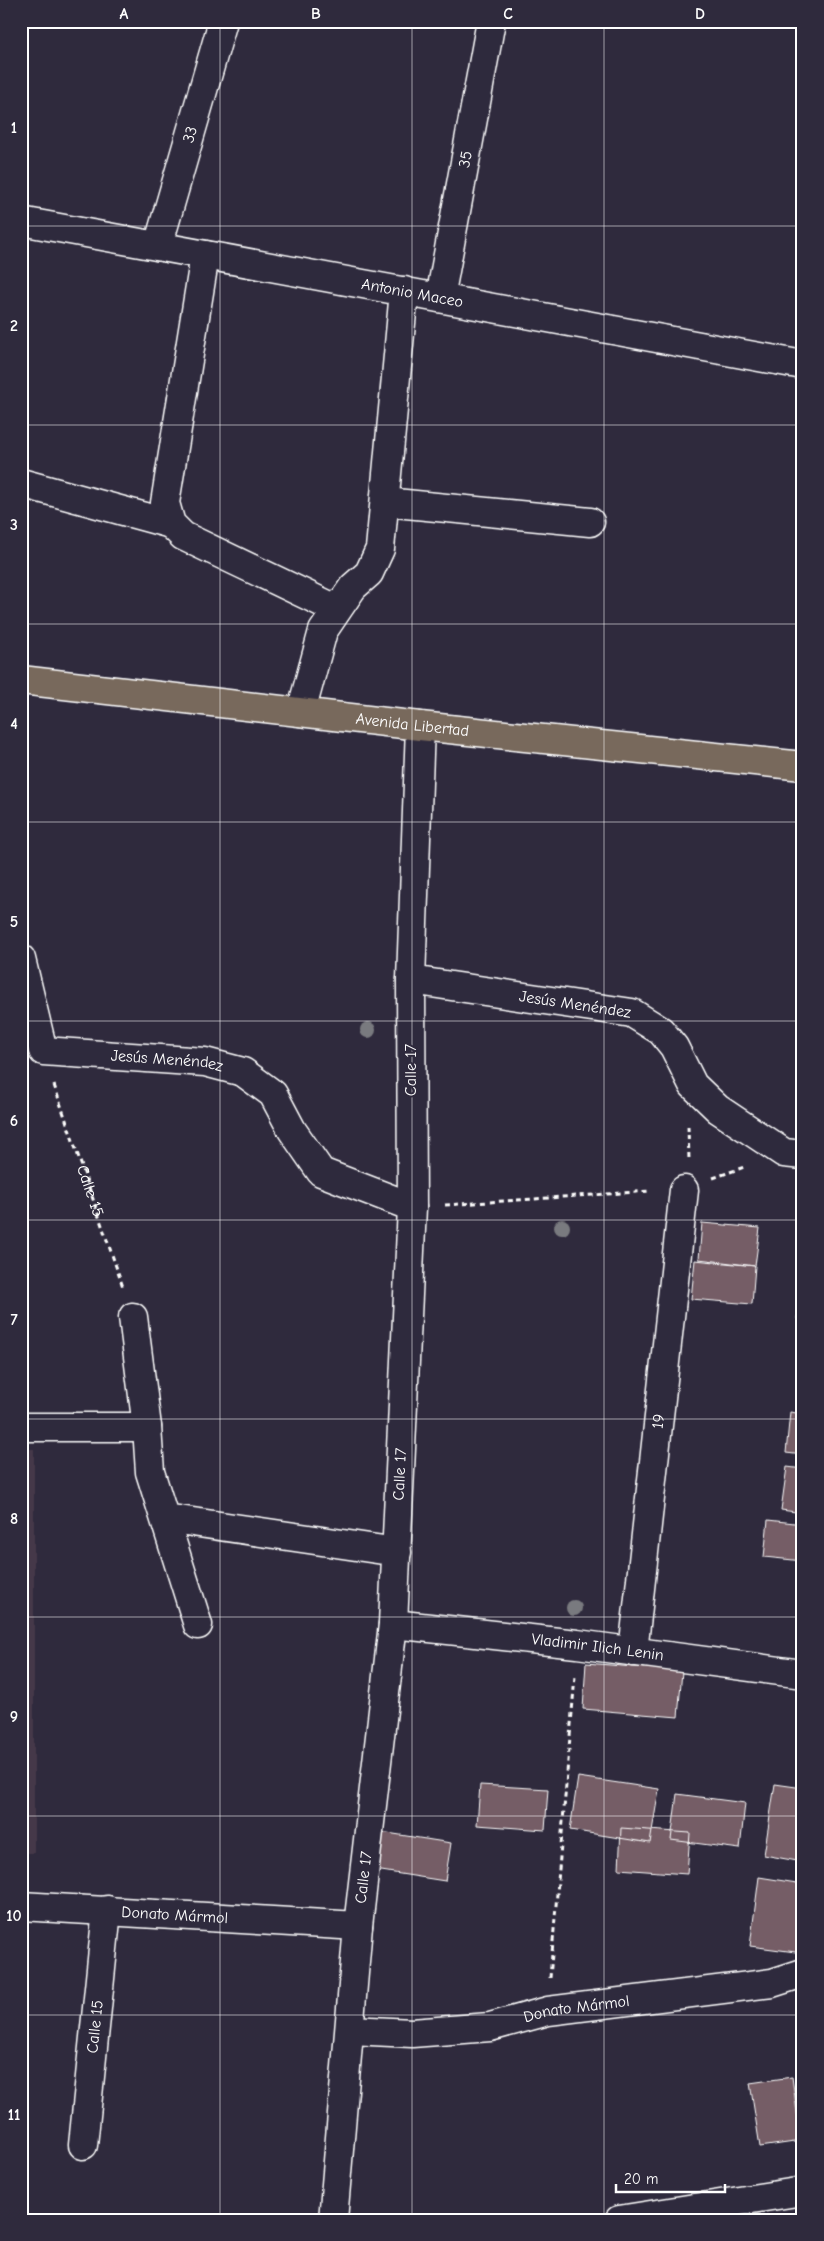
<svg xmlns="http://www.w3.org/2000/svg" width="824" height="2241" viewBox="0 0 824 2241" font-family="'Comic Neue',sans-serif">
<rect width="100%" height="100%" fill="#2f2a3d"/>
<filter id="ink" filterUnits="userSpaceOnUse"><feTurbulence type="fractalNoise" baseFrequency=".02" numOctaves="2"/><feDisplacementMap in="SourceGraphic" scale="10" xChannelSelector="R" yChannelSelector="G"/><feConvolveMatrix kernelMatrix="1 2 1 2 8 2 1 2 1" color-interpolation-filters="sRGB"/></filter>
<g filter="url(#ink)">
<path fill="#443949" d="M21,1449H34V1853H21Z"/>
<path fill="#755d66" stroke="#fff" d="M702,1223L760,1228L755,1266L699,1259Z
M695,1260L755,1266L752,1304L691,1299Z
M801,1284L803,1285V1320L797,1319Z
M803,1345V1384H799Z
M790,1412L803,1414V1455L786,1453Z
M787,1467L803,1469V1513L781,1510Z
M768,1520L803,1524V1561L764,1557Z
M586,1663L682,1671L678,1717L583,1709Z
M578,1777L659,1789L650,1843L570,1830Z
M775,1784L803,1788V1862L764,1855Z
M480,1785L548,1789L545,1830L477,1825Z
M677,1794L745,1803L740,1849L671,1840Z
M621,1828L690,1833L687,1874L619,1869Z
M381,1832L451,1843L445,1881L375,1870Z
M759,1877L803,1884V1953L750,1946Z
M792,2077L801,2141L760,2147L750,2083Z"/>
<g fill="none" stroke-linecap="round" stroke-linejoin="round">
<defs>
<g id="minor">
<path id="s2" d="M21,221L803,365"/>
<path id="s3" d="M158,246L223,21"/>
<path d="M205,255L165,503L171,524L183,536L336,609"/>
<path id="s4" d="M440,298L491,21"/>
<path d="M21,483L171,524"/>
<path d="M385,502L590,522"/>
<path d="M301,712L323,631L353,587L369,573L380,549L404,291"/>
<path id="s5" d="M21,959L43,1051L205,1062L243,1072L273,1094L292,1130L321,1172L412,1207"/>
<path id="s6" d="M411,980L632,1013L661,1031L674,1047L693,1085L718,1109L784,1153L803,1155"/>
<path d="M133,1317L147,1427L150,1472L198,1625"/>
<path d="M21,1427H147"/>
<path d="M165,1518L397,1552"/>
<path id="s7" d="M393,1624L577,1644L803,1674"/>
<path id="s8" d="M633,1652L684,1190"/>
<path id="s9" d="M21,1906L358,1926"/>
<path id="s10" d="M350,2030L412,2033L490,2027L548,2011L772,1983L803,1973"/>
<path id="s11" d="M83,2145L107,1910"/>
<path id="s12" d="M333,2220L358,1926L393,1624L412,1207L411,980L420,726"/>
<path d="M619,2220L803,2191"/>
</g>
<g id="major">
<path id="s13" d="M21,680L420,726L803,766"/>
</g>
</defs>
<use href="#minor" stroke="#fff" stroke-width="31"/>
<use href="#major" stroke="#fff" stroke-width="31"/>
<g stroke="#fff" stroke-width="3" stroke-dasharray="5 4" stroke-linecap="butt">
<path id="s1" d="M54,1085L123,1287"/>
<path d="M688,1126L689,1160"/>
<path d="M713,1178L744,1167"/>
<path d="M445,1205L651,1191"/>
<path d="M550,1978L575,1676"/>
</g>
<use href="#minor" stroke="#2f2a3d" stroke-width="28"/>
<use href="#major" stroke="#78695c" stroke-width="28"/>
</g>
<g fill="#797a7f">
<circle cx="368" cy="1030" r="8"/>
<circle cx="562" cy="1227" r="8"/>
<circle cx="574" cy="1608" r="8"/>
</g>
</g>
<path fill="none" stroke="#fff" stroke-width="1" stroke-opacity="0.55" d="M220,21V2220M412,21V2220M604,21V2220M21,226H803M21,425H803M21,624H803M21,822H803M21,1021H803M21,1220H803M21,1419H803M21,1617H803M21,1816H803M21,2015H803"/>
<g text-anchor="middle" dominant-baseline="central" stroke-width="4" stroke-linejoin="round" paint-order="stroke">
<g font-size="16" fill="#fff" stroke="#2f2a3d">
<text stroke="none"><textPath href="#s3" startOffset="116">33</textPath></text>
<text stroke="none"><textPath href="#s4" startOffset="141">35</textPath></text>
<text stroke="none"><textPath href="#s2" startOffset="398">Antonio Maceo</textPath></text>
<text stroke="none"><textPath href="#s13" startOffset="394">Avenida Libertad</textPath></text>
<text stroke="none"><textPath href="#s6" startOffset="166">Jesús Menéndez</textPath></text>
<text stroke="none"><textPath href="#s5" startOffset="219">Jesús Menéndez</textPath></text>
<text transform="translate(411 1070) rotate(-90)">Calle 17</text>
<text stroke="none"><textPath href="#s1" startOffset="112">Calle 15</textPath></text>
<text stroke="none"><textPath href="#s8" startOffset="232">19</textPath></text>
<text stroke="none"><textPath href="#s12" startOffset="749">Calle 17</textPath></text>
<text stroke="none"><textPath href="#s7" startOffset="206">Vladimir Ilich Lenin</textPath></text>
<text stroke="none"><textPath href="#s12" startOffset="344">Calle 17</textPath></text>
<text stroke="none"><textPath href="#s9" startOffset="154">Donato Mármol</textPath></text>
<text stroke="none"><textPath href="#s10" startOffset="229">Donato Mármol</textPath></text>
<text stroke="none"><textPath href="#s11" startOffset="119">Calle 15</textPath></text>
</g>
</g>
<rect width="824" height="2241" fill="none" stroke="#2f2a3d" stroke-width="55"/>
<path d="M616 2184v8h109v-8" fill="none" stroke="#ffffff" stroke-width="2.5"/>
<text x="624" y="2184" font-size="15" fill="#ffffff" stroke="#2f2a3d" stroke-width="4" paint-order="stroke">20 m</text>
<rect x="28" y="28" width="768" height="2186" fill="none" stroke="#fff" stroke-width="2"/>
<g font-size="16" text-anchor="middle" font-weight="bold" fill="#fff">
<text x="124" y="19">A</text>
<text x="316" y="19">B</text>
<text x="508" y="19">C</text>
<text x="700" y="19">D</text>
<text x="14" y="133">1</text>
<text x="14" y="331">2</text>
<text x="14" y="530">3</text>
<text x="14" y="729">4</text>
<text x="14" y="927">5</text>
<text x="14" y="1126">6</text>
<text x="14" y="1325">7</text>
<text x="14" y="1524">8</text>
<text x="14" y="1722">9</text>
<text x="14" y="1921">10</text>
<text x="14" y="2120">11</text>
</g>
</svg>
